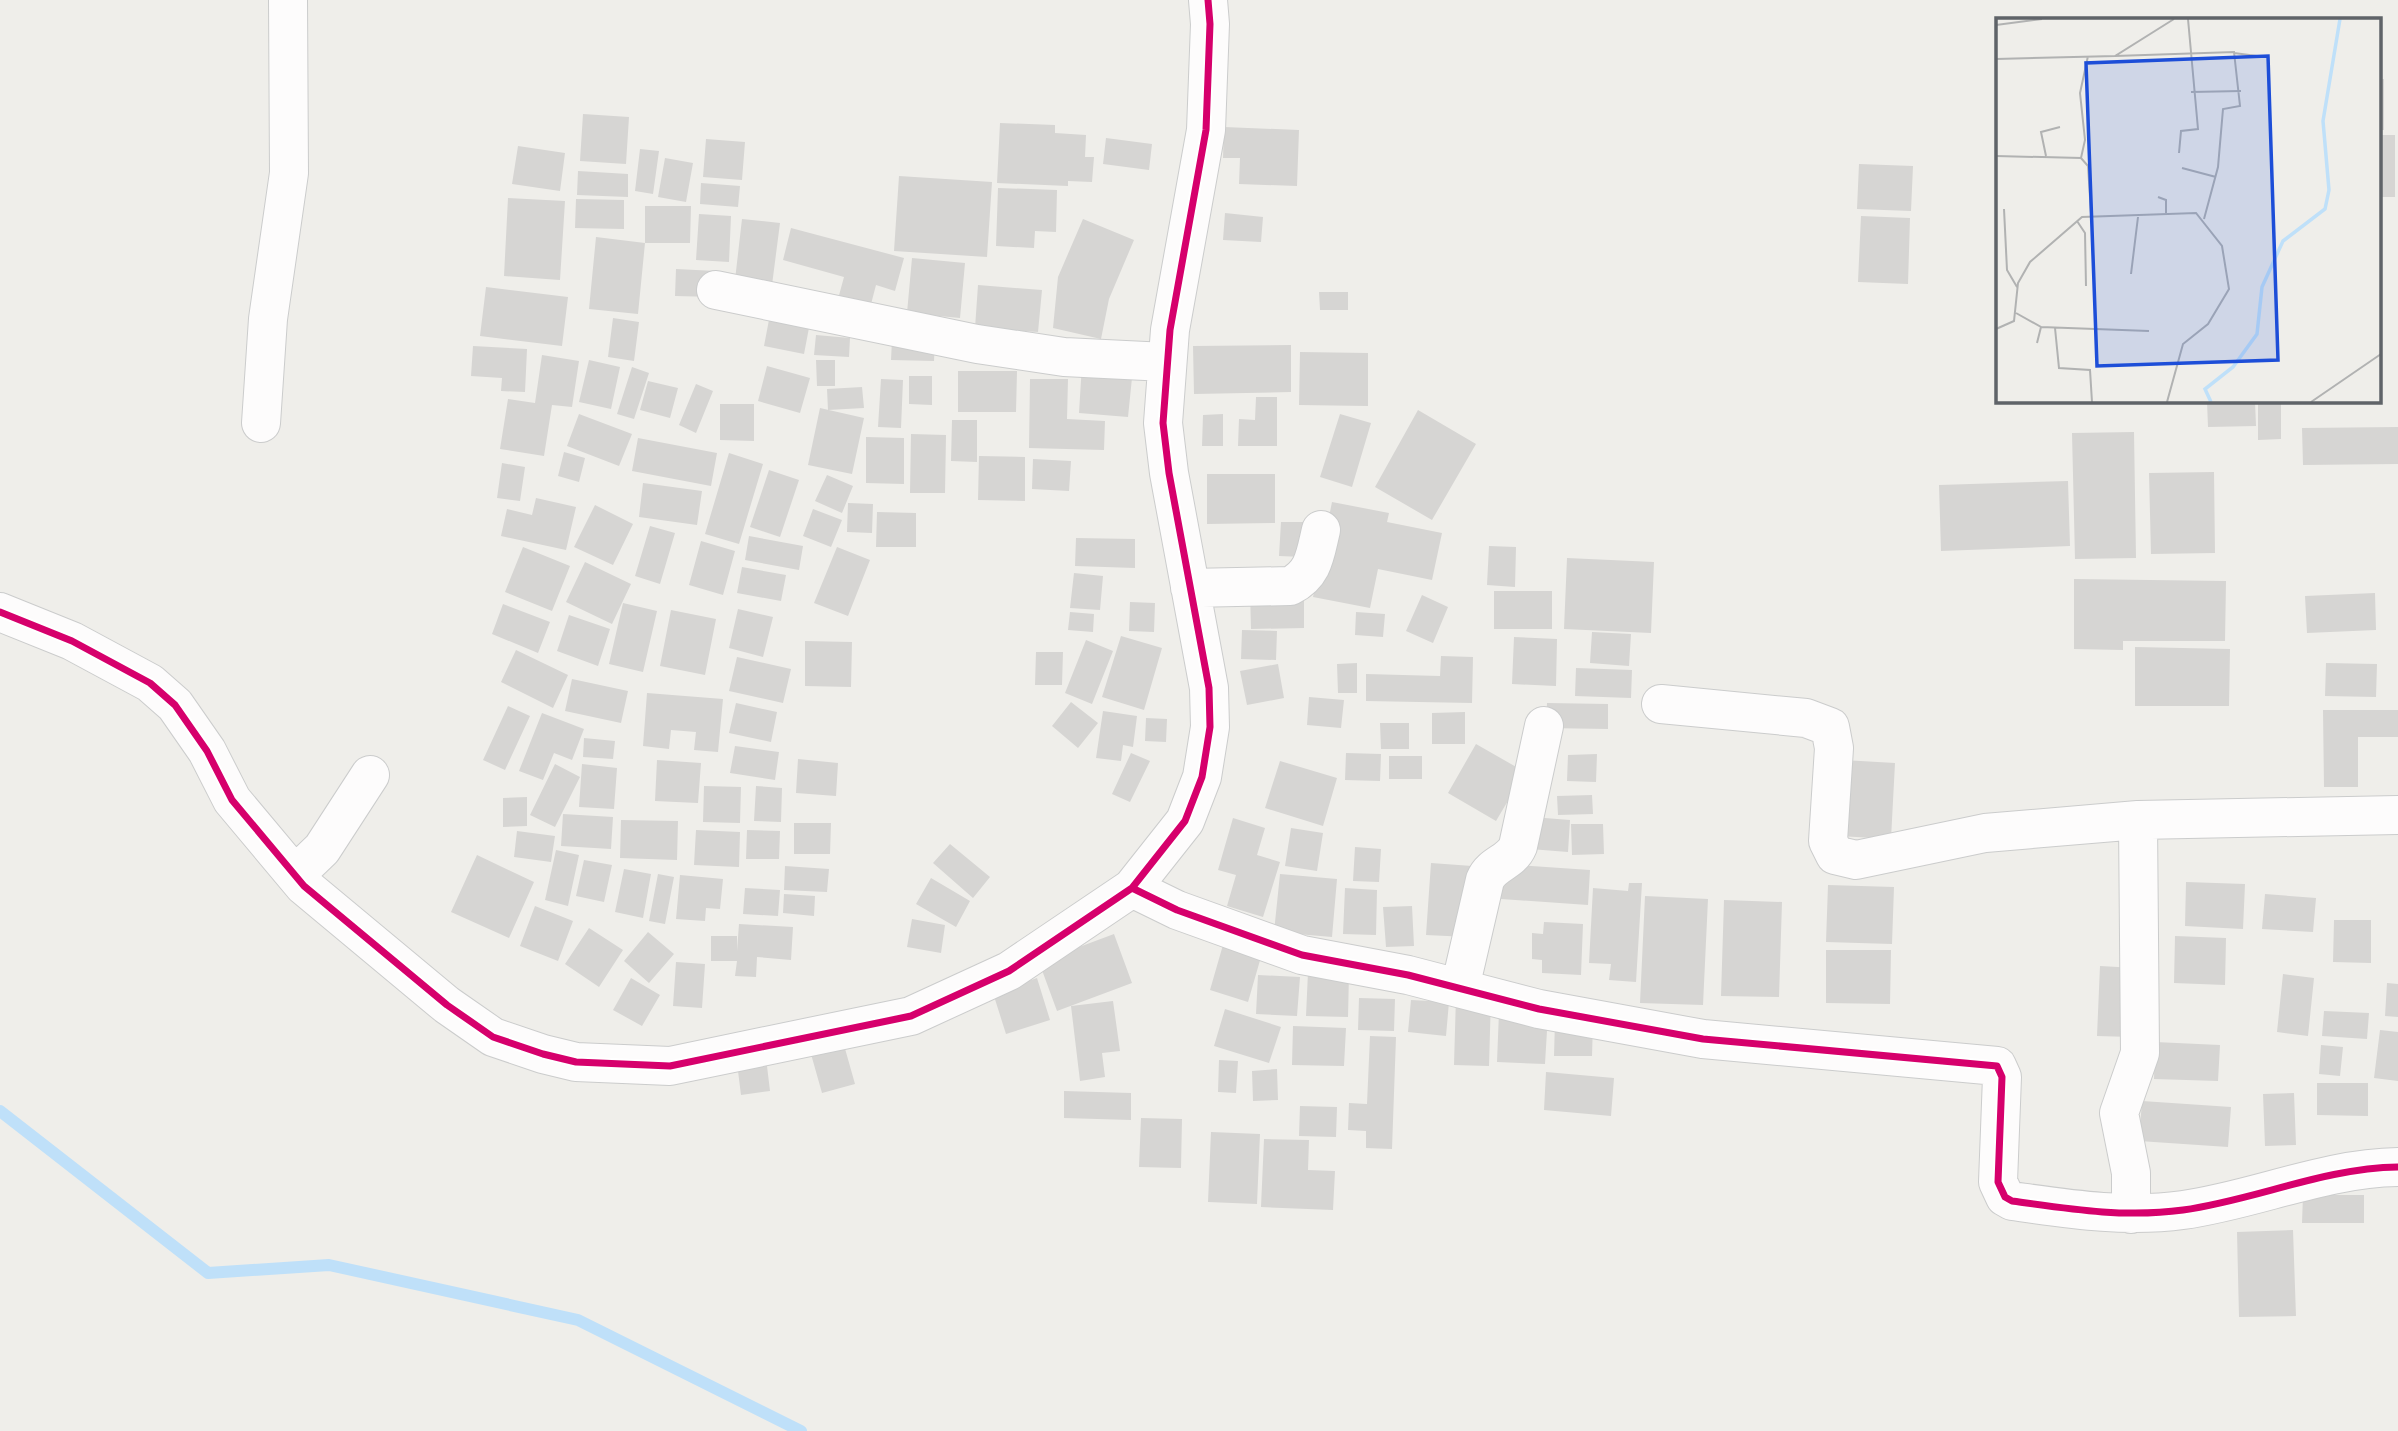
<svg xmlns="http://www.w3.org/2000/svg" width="2398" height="1431" viewBox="0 0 2398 1431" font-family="Signika,sans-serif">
<rect width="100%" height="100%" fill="#efeeea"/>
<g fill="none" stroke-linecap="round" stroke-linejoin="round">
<path stroke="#bfe0f9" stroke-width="12" d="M0,1111L208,1273L329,1265L578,1320L801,1431"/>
</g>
<path fill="#d6d5d3" d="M2379,79H2384V130H2379Z
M583,114L629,117L626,164L580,161Z
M1000,123L1055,125V133L1086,135L1085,157H1094L1092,182L1068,181V186L997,183Z
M1224,127L1299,130L1297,186L1239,184L1240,158H1223Z
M2379,135H2395V197H2379Z
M1106,138L1152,144L1149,170L1103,164Z
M706,139L745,142L742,180L703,177Z
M518,146L565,153L560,191L512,184Z
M640,149L659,151L653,194L635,191Z
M665,158L693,163L686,202L658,197Z
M1859,164L1913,166L1911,211L1857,209Z
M578,171L628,174V197L577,195Z
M899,176L992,182L987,257L894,251Z
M701,183L740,186L738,207L700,204Z
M998,188L1057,190L1056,232L1035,231L1034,248L996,246Z
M508,198L565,201L560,280L504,276Z
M576,199L624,200V229L575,228Z
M645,206H691L690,243H645Z
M1225,213L1263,217L1261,242L1223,240Z
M699,214L731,216L729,262L696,260Z
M1861,216L1910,218L1908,284L1858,282Z
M742,219L780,223L772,285L735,280Z
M1083,219L1134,240L1109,299L1101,339L1053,328L1058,277Z
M791,228L904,258L895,291L876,285L870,308L838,299L844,277L783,260Z
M596,237L645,243L638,314L589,309Z
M912,258L965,263L960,318L907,313Z
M676,269L716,271L715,297L675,296Z
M978,285L1042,290L1038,332L975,328Z
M486,287L568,297L562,346L480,336Z
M1319,292H1348V310H1320Z
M772,304L812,312L804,354L764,346Z
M613,318L639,322L634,361L608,357Z
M816,335L850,338L849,357L814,355Z
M892,340L935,341L934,361L891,360Z
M1291,345V392L1194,394L1193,346Z
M473,346L527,349L525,392L501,391L502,378L471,376Z
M1300,352L1368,353V406L1299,405Z
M542,355L579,361L572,407L552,405L544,456L500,449L508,399L535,403Z
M589,360L620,367L611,409L579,402Z
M816,360H835V386H817Z
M1082,364L1133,368L1128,417L1079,413Z
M767,366L810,378L800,413L758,401Z
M632,367L649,373L634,419L617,414Z
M958,371H1017L1016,412H958Z
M909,376H932V405L909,404Z
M881,379L903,380L901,428L878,427Z
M1030,379H1068L1067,419L1105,421L1104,450L1029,448Z
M648,381L678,388L670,418L640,410Z
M696,384L713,391L696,433L679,425Z
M862,387L864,408L828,410L827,389Z
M1256,397H1277V446H1238L1239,419L1255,420Z
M2207,401H2255L2256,426L2208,427Z
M2258,401H2281V439L2258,440Z
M720,404H754V441L720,440Z
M820,408L864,418L852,474L808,465Z
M1418,410L1476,444L1432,520L1375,487Z
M579,414L632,434L619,466L567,446Z
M1223,414V446H1202L1203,415Z
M1340,414L1371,423L1352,487L1320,477Z
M952,420H977V462L951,461Z
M2398,427V464L2303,465L2302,428Z
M2134,432L2136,558L2075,559L2072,433Z
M911,434L946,435L945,493H910Z
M866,437L904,438V484L866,483Z
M638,438L717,453L711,486L632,471Z
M564,452L585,458L579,482L558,476Z
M729,453L763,464L739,544L705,534Z
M979,456L1025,457V501L978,500Z
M1033,459L1071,461L1069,491L1032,489Z
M502,463L525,467L520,501L497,498Z
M769,470L799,480L780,537L750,527Z
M2214,472L2215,553L2151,554L2149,473Z
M1207,474H1275V523L1207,524Z
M827,475L853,486L842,513L815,501Z
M2068,481L2070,546L1941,551L1939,485Z
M643,483L702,491L697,525L639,517Z
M536,498L576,507L566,550L501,536L507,509L532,515Z
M1332,502L1389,513L1387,522L1442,533L1432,580L1378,569L1370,608L1313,597Z
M848,503L873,504L872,533L847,532Z
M595,505L633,524L613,565L574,547Z
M813,509L842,520L831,547L803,536Z
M877,512L916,513V547H876Z
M1281,522H1304L1303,557L1279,556Z
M650,526L675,533L660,584L635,576Z
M749,536L803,546L799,570L745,560Z
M1076,538L1135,539V568L1075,566Z
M701,541L735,551L723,595L689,585Z
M1489,546L1516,547L1515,587L1487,585Z
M523,547L570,566L552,611L505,592Z
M837,547L870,560L848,616L814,603Z
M1567,558L1654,562L1651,633L1564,629Z
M585,562L631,584L612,624L566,602Z
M742,567L786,575L781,601L737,593Z
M1074,573L1103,576L1100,610L1070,608Z
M2074,579L2226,581L2225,641H2123V650L2074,649Z
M1304,590V628L1251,629L1250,591Z
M1494,591H1552V629H1494Z
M2375,593L2376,630L2307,633L2305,596Z
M1422,595L1448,607L1433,643L1406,631Z
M1130,602L1155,603L1154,632L1129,631Z
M623,603L657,611L643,672L609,664Z
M503,604L550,622L538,653L492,634Z
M738,609L773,617L763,657L729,648Z
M671,610L716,619L705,675L660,666Z
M1070,612L1094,614L1093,632L1068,630Z
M1356,612L1385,614L1383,637L1355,635Z
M569,615L610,629L598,666L557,651Z
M1242,630L1277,631L1276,660L1241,659Z
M1592,632L1631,634L1629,666L1590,663Z
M1121,636L1162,648L1144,710L1102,697Z
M1514,637L1557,639L1556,686L1512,684Z
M1086,640L1113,651L1092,704L1065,693Z
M805,641L852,642L851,687L805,686Z
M2135,647L2230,649L2229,706H2135Z
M516,650L568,675L553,708L501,682Z
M1036,652H1063L1062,685H1035Z
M1441,656L1473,657L1472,703L1366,701V674L1440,676Z
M737,657L791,669L783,703L729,691Z
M1357,663V693H1338L1337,664Z
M2326,663L2377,664L2376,697L2325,696Z
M1278,664L1284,698L1247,705L1240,671Z
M1576,668L1632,670L1631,698L1575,696Z
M572,679L628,691L621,723L565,711Z
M647,693L723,699L718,752L694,750L696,732L671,730L669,749L643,746Z
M1309,697L1344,700L1341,728L1307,725Z
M1071,702L1098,723L1078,748L1052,726Z
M736,703L777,712L771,742L729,733Z
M1547,703L1608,704V729L1546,728Z
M508,706L530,716L505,770L483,760Z
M2323,710H2398V737H2358V787H2324Z
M1103,711L1137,716L1133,747L1123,745L1121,761L1096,758Z
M1465,712V744H1432V713Z
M542,713L584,729L572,760L554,753L543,780L519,771Z
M1146,718L1167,719L1166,742L1145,741Z
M1380,723H1409V749H1381Z
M584,738L615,741L613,759L583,757Z
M1476,744L1525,772L1496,821L1448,793Z
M735,746L779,752L775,780L730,773Z
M1131,753L1150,761L1130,802L1112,794Z
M1346,753L1381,754L1380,781L1345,780Z
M1597,754L1596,782L1567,781L1568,755Z
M1389,756H1422V779H1389Z
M798,759L838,763L836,796L796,793Z
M657,760L701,763L698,803L655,801Z
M1843,760L1895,763L1891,839L1839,836Z
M1280,761L1337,778L1323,826L1265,808Z
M555,764L580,777L555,827L530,815Z
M582,764L617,768L614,809L579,807Z
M704,786L741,787L740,823L703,822Z
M756,786L782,788L781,822L754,821Z
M1592,795L1593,814L1558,815L1557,796Z
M527,797V826L503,827V798Z
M563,814L613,817L611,849L561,846Z
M1532,817L1570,820L1568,852L1530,849Z
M1233,818L1265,828L1257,855L1280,862L1263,917L1227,906L1236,875L1218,870Z
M621,820L678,821L677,860L620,858Z
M794,823H831L830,854H794Z
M1571,824H1603L1604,854L1572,855Z
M1291,828L1323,833L1317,871L1285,866Z
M696,830L740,832L739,867L694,865Z
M747,830L780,831L779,859H746Z
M517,831L555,836L551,862L514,857Z
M950,844L990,877L973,898L933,863Z
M1355,847L1381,849L1379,882L1353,881Z
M556,850L579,855L568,906L545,900Z
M477,855L534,882L509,938L451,912Z
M584,860L612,865L604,902L576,896Z
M1431,863L1472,866L1468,937L1426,935Z
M1503,864L1590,870L1588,905L1501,899Z
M785,866L829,869L827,892L784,890Z
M624,869L651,874L643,918L615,912Z
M658,874L674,877L665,924L649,921Z
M1280,874L1337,879L1332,937L1274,932Z
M680,875L723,879L720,909L706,908L705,921L676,919Z
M931,878L970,901L956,927L916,904Z
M2186,882L2245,884L2243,929L2185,926Z
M1629,883H1642L1636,982L1609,980L1611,964L1589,963L1593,888L1628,891Z
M1828,885L1894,887L1892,944L1826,942Z
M745,888L780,890L778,916L743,914Z
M1345,888L1377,890L1376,935L1343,934Z
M784,894L815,896L814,916L783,913Z
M2265,894L2316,898L2313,932L2262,929Z
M1645,896L1708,899L1703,1005L1640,1003Z
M1724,900L1782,902L1779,997L1721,996Z
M535,906L573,921L558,961L520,946Z
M1412,906L1414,946L1386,947L1383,907Z
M912,919L945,925L941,953L907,947Z
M2334,920H2371V963L2333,962Z
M1544,922L1583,924L1581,975L1542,973V960L1532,959V933L1543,934Z
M739,924L793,927L791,960L757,957L756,977L735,976L737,961H711V936H737V951Z
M589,928L623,950L599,987L565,964Z
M1227,931L1265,943L1248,1002L1210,990Z
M648,932L674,954L649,983L624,961Z
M1114,934L1132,983L1057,1011L1039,962Z
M2175,936L2226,938L2225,985L2174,983Z
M1826,950H1891L1890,1004L1826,1003Z
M676,962L705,964L702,1008L673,1006Z
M2100,966L2136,968L2132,1037L2097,1036Z
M1308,972L1349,974L1348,1017L1306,1016Z
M2283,974L2314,978L2308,1036L2277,1032Z
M1258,975L1300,977L1297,1016L1256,1014Z
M631,978L660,995L642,1026L613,1010Z
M1037,978L1050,1020L1006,1034L993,993Z
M2387,983L2398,984V1017L2385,1016Z
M1456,996L1491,997L1489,1066L1454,1065Z
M1359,998L1395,999L1394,1031L1358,1030Z
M1411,1000L1449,1002L1446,1036L1408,1032Z
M1113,1001L1120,1051L1102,1053L1105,1077L1080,1081L1071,1006Z
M1225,1009L1281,1027L1269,1063L1214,1046Z
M2324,1011L2369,1013L2367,1039L2322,1036Z
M1499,1012L1548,1014L1545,1064L1497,1062Z
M1555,1021L1593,1022L1592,1056H1554Z
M1293,1026L1346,1028L1344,1066L1292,1065Z
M2380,1030L2398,1032V1081L2374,1078Z
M1370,1036L1396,1037L1392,1149L1366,1148V1131L1348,1130L1349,1103L1367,1104Z
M842,1038L855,1084L822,1093L809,1047Z
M2155,1042L2220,1045L2218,1081L2154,1079Z
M2321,1045L2343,1047L2340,1076L2319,1074Z
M1219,1060L1238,1061L1236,1093L1218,1092Z
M767,1066L770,1091L741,1095L738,1071Z
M1277,1069L1278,1100L1253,1101L1252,1071Z
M1546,1072L1614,1078L1611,1116L1544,1110Z
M2317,1083H2368V1116L2317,1115Z
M1064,1091L1131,1093V1120L1064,1118Z
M2294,1093L2296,1145L2265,1146L2263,1094Z
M2142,1101L2231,1107L2228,1147L2139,1141Z
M1300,1106L1337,1107L1336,1137L1299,1136Z
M1141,1118L1182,1119L1181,1168L1139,1167Z
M1211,1132L1260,1134L1257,1204L1208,1202Z
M1264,1139L1309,1140L1308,1170L1335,1171L1333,1210L1261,1207Z
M2303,1195H2364V1223H2302Z
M2293,1230L2296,1316L2239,1317L2237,1232Z"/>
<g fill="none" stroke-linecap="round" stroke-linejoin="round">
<defs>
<path id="minor" d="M716,290L977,344L1064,357L1166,362
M261,423L268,319L289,173L288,0
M1190,588L1290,586C1314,574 1315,555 1321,530
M0,612L72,641L150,683L175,705L207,751L232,800L304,886L447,1005L493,1037L543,1054L576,1062L670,1066L911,1016L1009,971L1132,888L1185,821L1202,777L1210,727L1209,688L1169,473L1163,423L1170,330L1206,130L1210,24L1208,0
M1661,704L1806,718L1830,727L1834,748L1828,841L1835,855L1856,860L1985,833L2138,820L2398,815
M295,875L322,849L370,775
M1132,888L1177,910L1302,955L1408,975L1539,1009L1703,1039L1997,1066L2002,1077L1998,1182L2005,1197L2012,1201C2069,1209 2125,1218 2183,1210C2255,1200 2324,1168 2398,1167
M1460,988L1485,880C1492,863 1511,863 1518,846L1544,726
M2131,1214V1173L2119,1113L2140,1053L2138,820"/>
</defs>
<use href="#minor" stroke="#cbcccc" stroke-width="40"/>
<use href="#minor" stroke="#fdfcfc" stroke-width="38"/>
<defs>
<path id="cycleway" d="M0,612L72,641L150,683L175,705L207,751L232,800L304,886L447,1005L493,1037L543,1054L576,1062L670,1066L911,1016L1009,971L1132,888L1185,821L1202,777L1210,727L1209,688L1169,473L1163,423L1170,330L1206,130L1210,24L1208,0
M1132,888L1177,910L1302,955L1408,975L1539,1009L1703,1039L1997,1066L2002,1077L1998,1182L2005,1197L2012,1201C2069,1209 2125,1218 2183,1210C2255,1200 2324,1168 2398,1167"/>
</defs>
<use href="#cycleway" stroke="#fff" stroke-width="11"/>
<use href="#cycleway" stroke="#d6006c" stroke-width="7"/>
</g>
<g transform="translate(1996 18)">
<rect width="385" height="385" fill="#efeeea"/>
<path fill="none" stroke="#bfe0f9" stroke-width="3.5" d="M215,384L209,371L237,349L261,316L266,269L287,223L329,191L333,172L327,103L344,1"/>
<path fill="none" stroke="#b1b2b2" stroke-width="2" d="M0,7L46,1M238,35L261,38M119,38L238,34L244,88L227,91L222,149L208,201M0,41L119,38L178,1M195,74L245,73M183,135L185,113L202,111L192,1M0,138L85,140L92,148L95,195M50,138L45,114L64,109M85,140L89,122L84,75L92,38M186,150L220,159M162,179L170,182V195M8,191L11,252L21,269M81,203L89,215L90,268M135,256L142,199M20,295L45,309L41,325M45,309L153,313M59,310L63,350L94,352L96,384M0,311L18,303L22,265L34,244L86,199L200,195L226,228L233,271L212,306L187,326L171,384M315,384L385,336"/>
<path fill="#1d4ed8" fill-opacity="0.15" stroke="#1d4ed8" stroke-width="3.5" d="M272,38L282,342L101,348L90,45Z"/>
<rect width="385" height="385" fill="none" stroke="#5f6368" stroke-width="3.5"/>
</g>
</svg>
